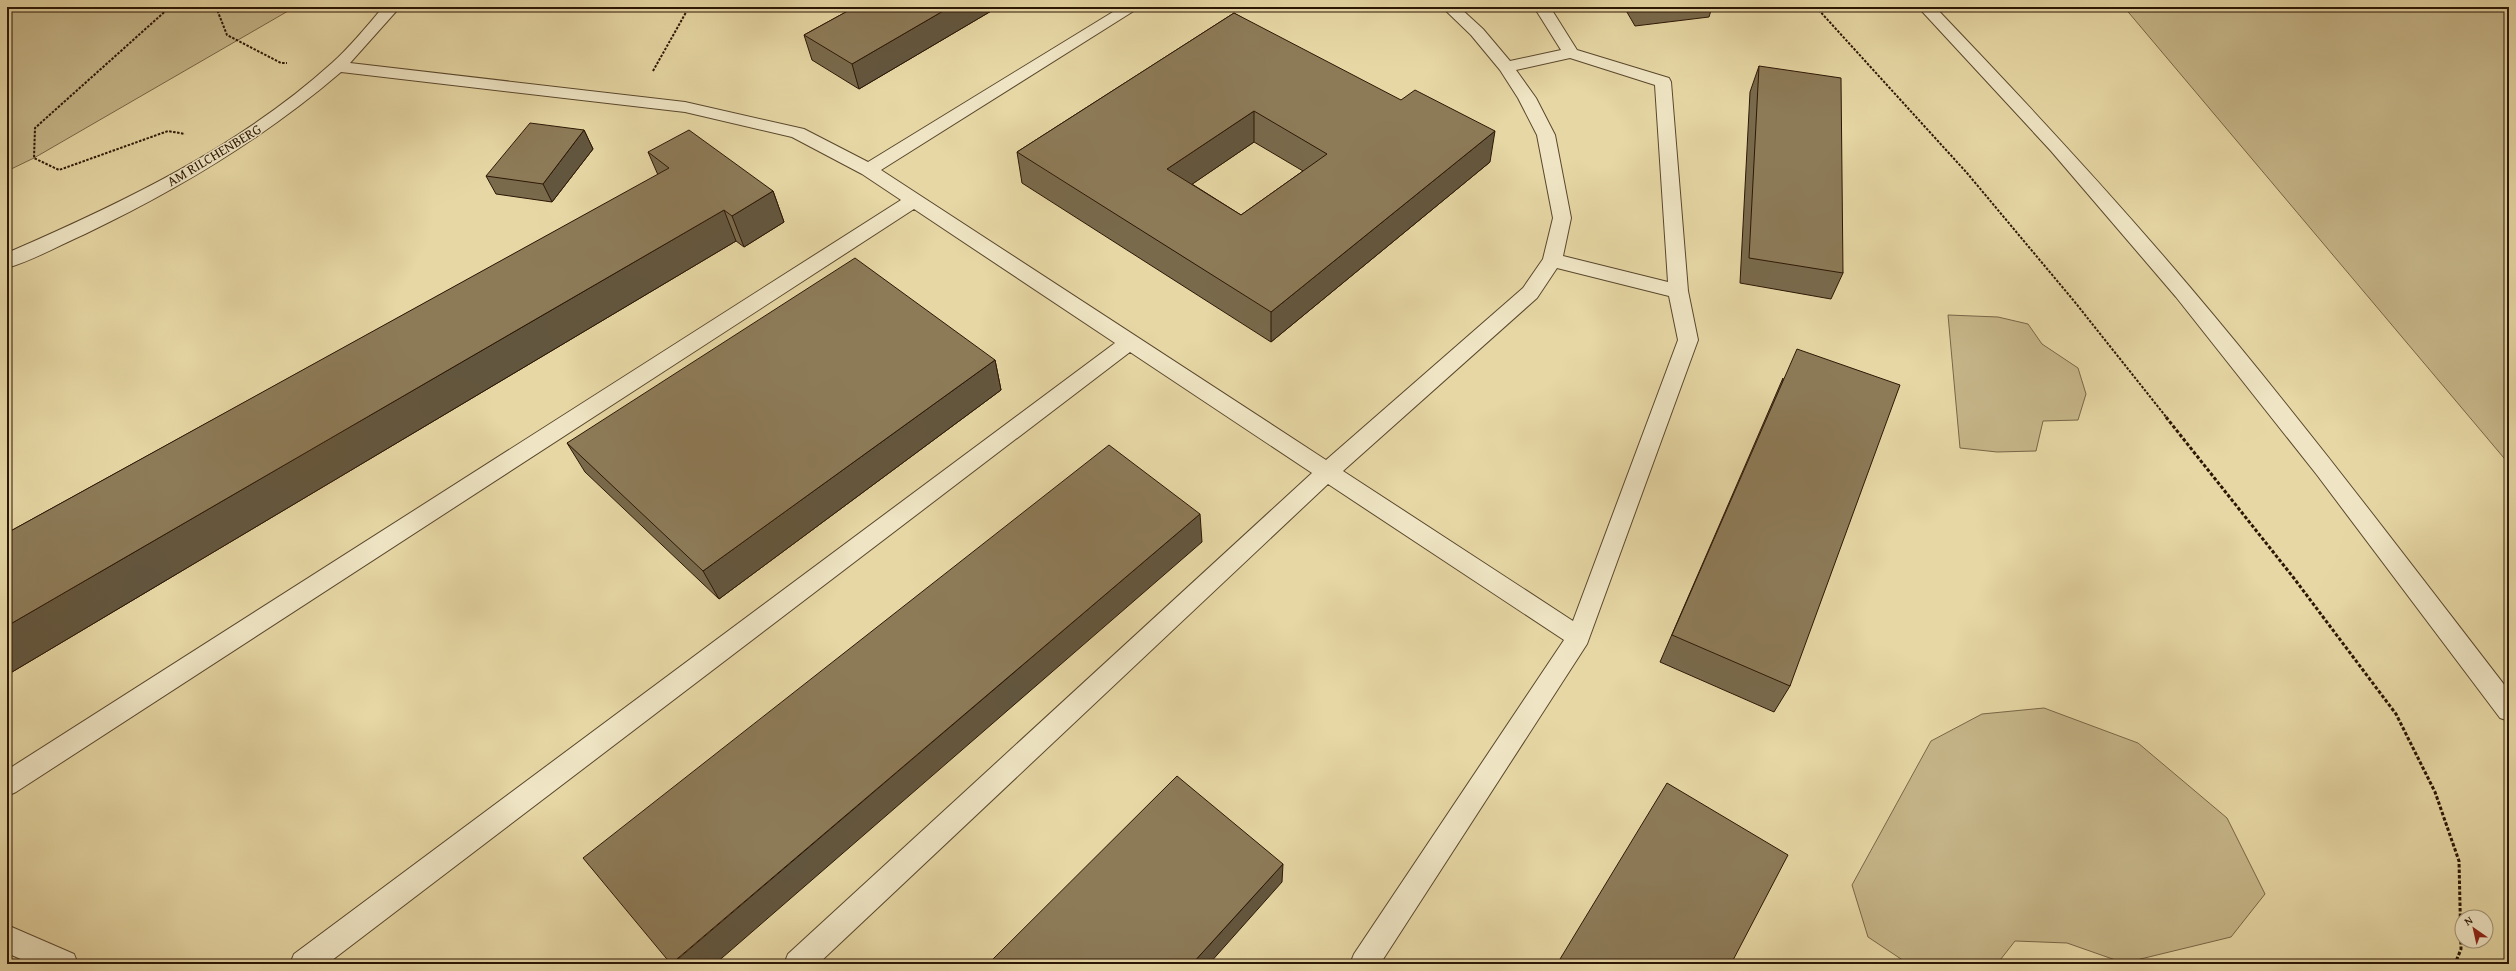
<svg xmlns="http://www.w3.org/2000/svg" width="2516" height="971" viewBox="0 0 2516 971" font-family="'Gentium Book Plus',serif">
<rect width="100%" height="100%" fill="#e6d7a4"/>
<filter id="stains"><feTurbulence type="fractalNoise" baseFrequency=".005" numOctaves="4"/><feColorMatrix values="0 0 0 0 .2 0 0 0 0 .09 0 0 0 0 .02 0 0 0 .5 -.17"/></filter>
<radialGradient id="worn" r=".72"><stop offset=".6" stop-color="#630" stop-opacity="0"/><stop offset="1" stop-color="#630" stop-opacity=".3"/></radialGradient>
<path fill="#c6b689" stroke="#796647" d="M7,7H295L34,158L7,171Z
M2124,7H2509V464Z
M1948,315L1998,317L2028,324L2042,344L2078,368L2086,394L2078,420L2043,421L2036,451L1997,452L1960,448Z
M2044,708L2138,743L2227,818L2265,894L2231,937L2124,963L2067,943L2015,941L1997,964H1912L1907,963L1868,937L1852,885L1931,741L1982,714Z"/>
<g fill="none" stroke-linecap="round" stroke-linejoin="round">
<defs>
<path id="minor" d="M383,7H400L350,63L685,102L804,129L868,162L1121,7H1140L881,170L1326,460L1523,288L1543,259L1553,218L1537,135L1518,98L1500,70L1471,35L1442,7H1459L1483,29L1510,61L1561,50L1534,7H1550L1577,50L1669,78L1671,82L1688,291L1698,340L1587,644L1380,964H1350L1354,954L1564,640L1328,484L818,964H784L788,954L1312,473L1130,352L327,964H290L294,954L1115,343L914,209L16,792L7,796V770L901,200L862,174L792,137L685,112L341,72C263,139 177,190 85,234C60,245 34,260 7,268V253C122,203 238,148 332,63C351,46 367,26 383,7ZM1570,58L1655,85L1668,282L1563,256L1571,218L1555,135L1536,98L1516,70ZM1557,268L1669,296L1678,340L1573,621L1343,471L1537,298Z
M1918,7H1935C2022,98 2108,190 2189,286C2300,417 2404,555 2509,691V721L2500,718L2317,475L2176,297L2051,151Z
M7,925L74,954L78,964H32L7,953Z"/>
</defs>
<use href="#minor" stroke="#5a472d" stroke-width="2"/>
<path stroke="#2c1705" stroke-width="2" stroke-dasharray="2.5 1.5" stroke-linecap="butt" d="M170,7L35,128L34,158L59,170L168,131L185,134
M216,7L227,35L281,63H287
M1816,7L1967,173L2074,301L2167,418
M653,71L689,7"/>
<path stroke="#2c1705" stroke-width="3" stroke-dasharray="3.5 2" stroke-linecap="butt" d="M2166,417L2293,577L2396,714L2435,792L2459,861L2461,949L2455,964"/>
<use href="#minor" fill="#efe5c4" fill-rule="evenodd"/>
</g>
<path fill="#796a4c" stroke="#2c1705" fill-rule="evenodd" d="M855,7H998L859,89L812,60L804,35Z
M1624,7H1712L1709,17L1635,26Z
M1234,13L1490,162L1271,342L1022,183L1017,152ZM1254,142L1303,171L1241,215L1192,184Z
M1759,66L1843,273L1831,299L1740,283L1750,92Z
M584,130L593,149L552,202L496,194L486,176Z
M648,152L773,191L784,222L744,247L736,241L7,675V533L658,175Z
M995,360L1001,390L719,599L585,472L567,443Z
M1783,378L1790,686L1774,712L1660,662Z"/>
<path fill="#63563e" stroke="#2c1705" d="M950,7H998L859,89L852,64Z
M1254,111V142L1169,200L1167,169Z
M584,130L593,149L552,202L543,184Z
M1495,131L1490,162L1271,342V312Z
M773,191L784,222L744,247L732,216Z
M724,210L736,241L7,675V626Z
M995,360L1001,390L719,599L703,571Z
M1200,514L1202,542L715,964H672Z
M1283,864L1282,882L1209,964H1192Z"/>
<path fill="#8d7b58" stroke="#2c1705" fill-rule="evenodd" d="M855,7H950L852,64L804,35Z
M1234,13L1401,100L1415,90L1495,131L1271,312L1017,152ZM1254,111L1327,154L1241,215L1167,169Z
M1759,66L1841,78L1843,273L1749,258Z
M530,123L584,130L543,184L486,176Z
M689,130L773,191L732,216L724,210L7,626V533L669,168L648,152Z
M855,258L995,360L703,571L567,443Z
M1797,349L1900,385L1790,686L1672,635Z
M1109,445L1200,514L671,964L583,858Z
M1177,776L1283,864L1192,964H988Z
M1667,783L1788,855L1731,964H1557Z"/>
<g text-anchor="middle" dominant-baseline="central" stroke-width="3" stroke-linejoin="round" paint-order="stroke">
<g font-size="14" fill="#2c1705" stroke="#efe5c4">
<text transform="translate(214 155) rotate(-31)">AM RILCHENBERG</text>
</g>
</g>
<rect width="2516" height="971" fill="none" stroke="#e6d7a4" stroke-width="24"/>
<rect x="8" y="8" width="2500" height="955" fill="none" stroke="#2c1705" stroke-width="2"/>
<rect x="12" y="12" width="2492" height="947" fill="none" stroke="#2c1705"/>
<g transform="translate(2474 929) rotate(326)"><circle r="19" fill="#efe5c4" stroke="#a19378"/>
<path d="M0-3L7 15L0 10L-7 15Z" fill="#8f2418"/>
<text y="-6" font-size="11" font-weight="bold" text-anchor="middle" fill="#2c1705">N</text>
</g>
<rect width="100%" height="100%" filter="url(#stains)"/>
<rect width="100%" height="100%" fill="url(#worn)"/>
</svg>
